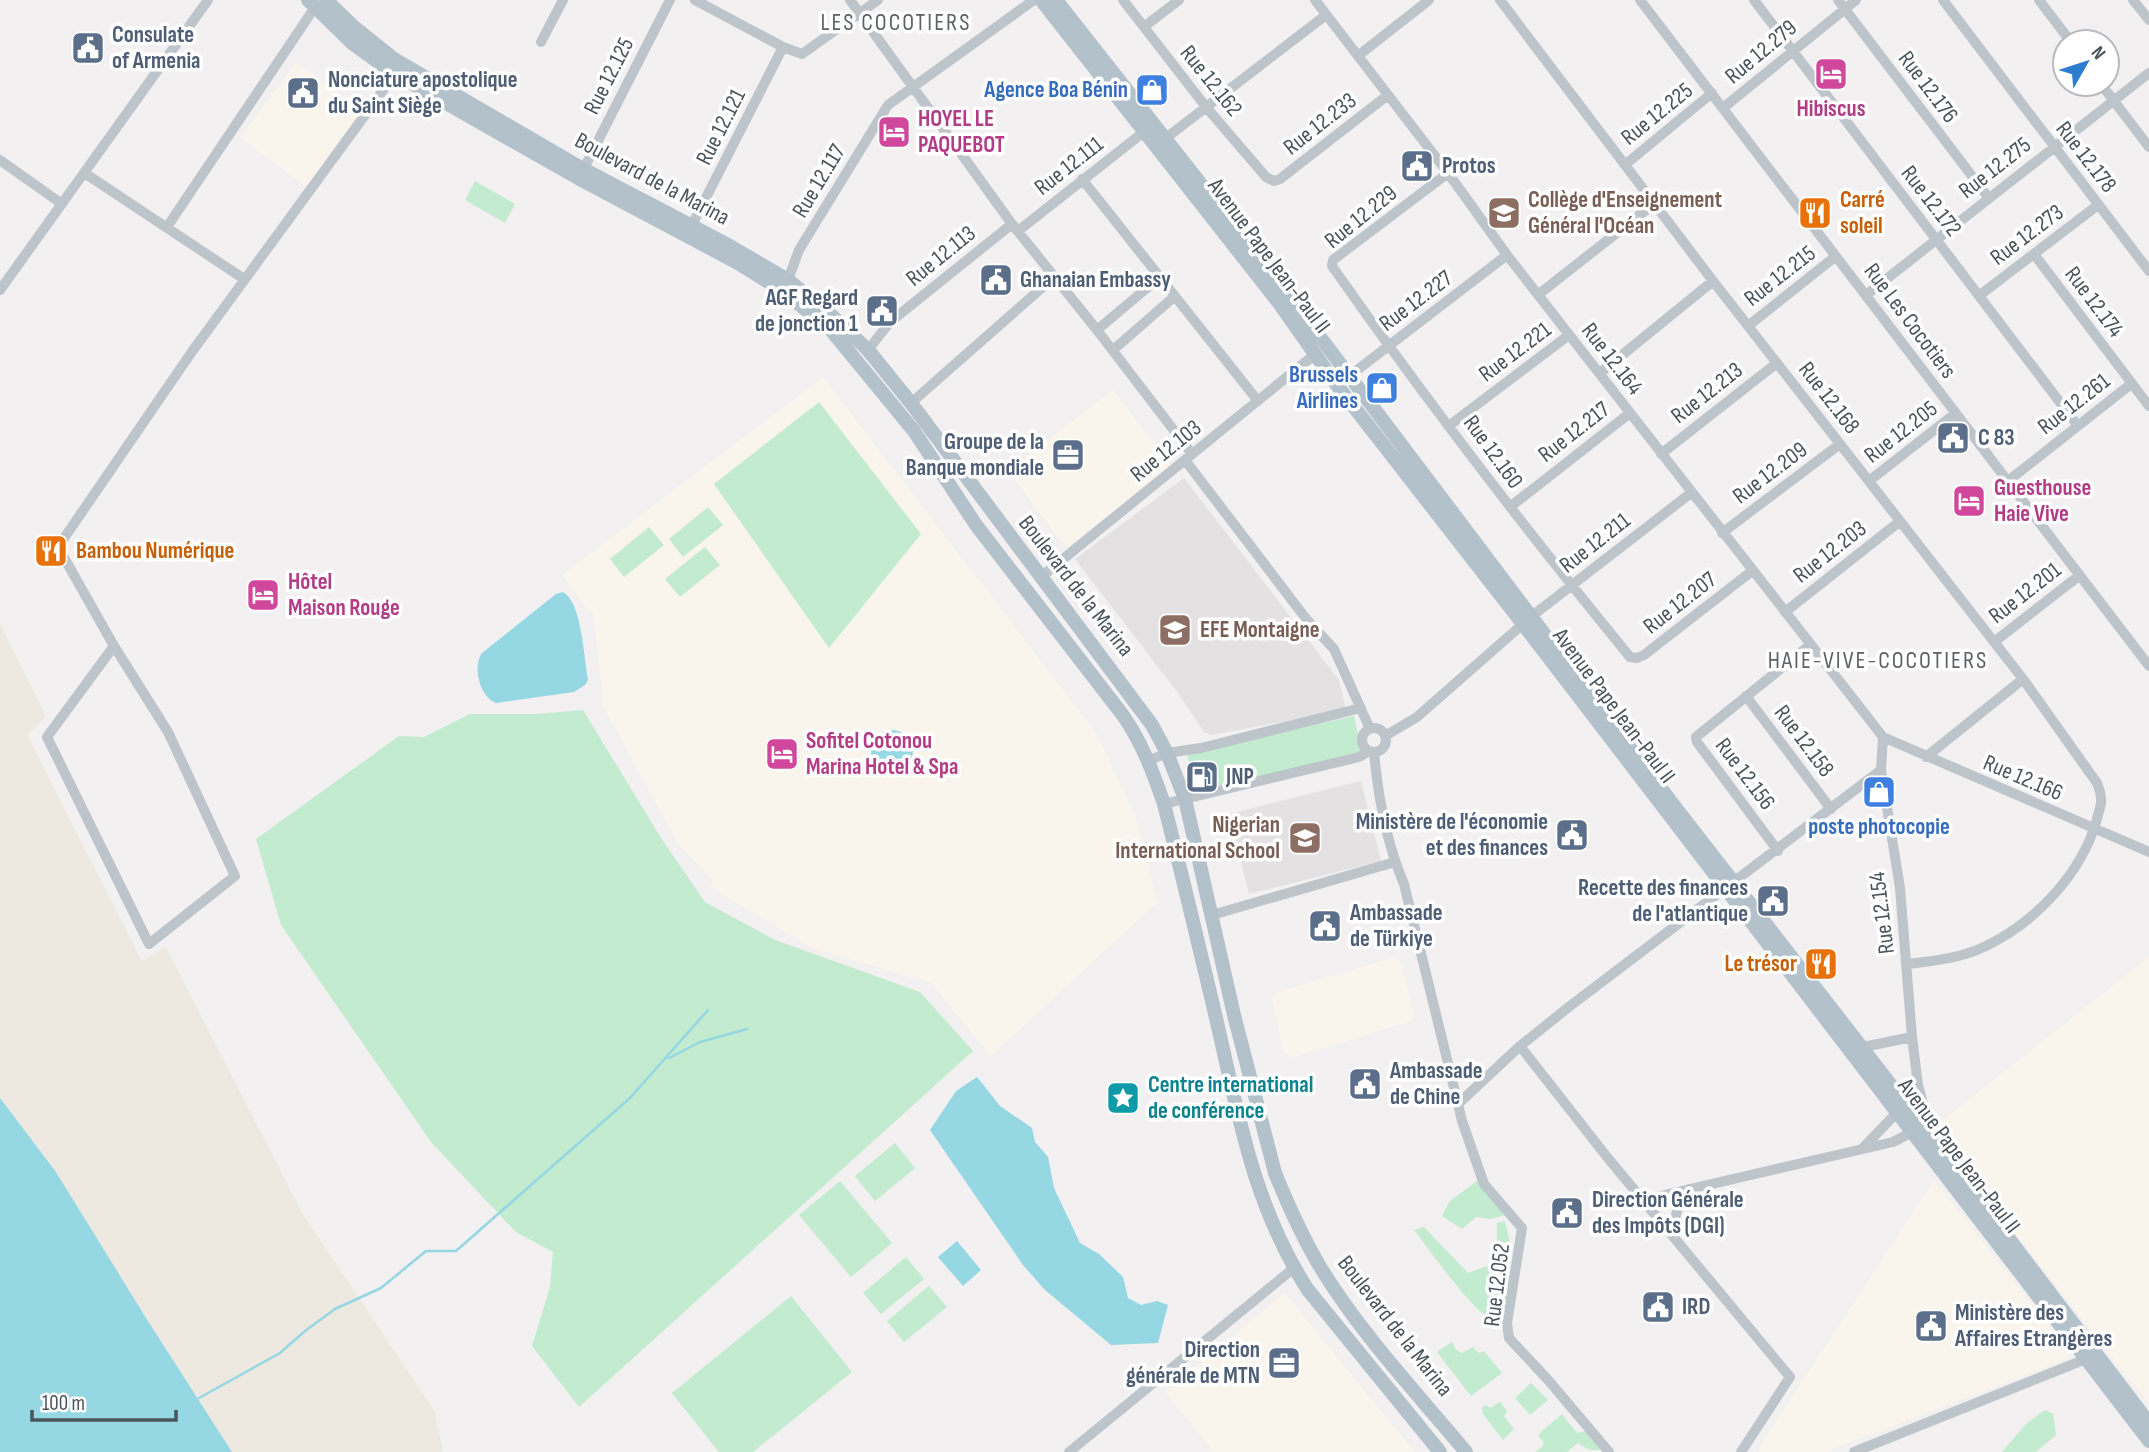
<svg xmlns="http://www.w3.org/2000/svg" width="2149" height="1452" viewBox="0 0 2149 1452" font-family="'Sofia Sans Condensed',sans-serif">
<rect width="100%" height="100%" fill="#f2f0f0"/>
<path fill="#faf5ec" d="M296,62L365,113L309,189L240,138Z
M823,377L1097,734L1136,818L1158,904L1153,906L991,1056L931,983L812,948L710,887L713,881L678,844L604,708L593,612L587,609L562,575Z
M1113,390L1172,466L1066,548L1008,471Z
M1395,957L1401,962L1414,1014L1411,1021L1292,1058L1284,1053L1272,1000L1277,992Z
M2149,957V1404L1933,1128Z
M1934,1180L2069,1352L2067,1359L1825,1452H1759L1761,1444Z
M1285,1293L1362,1388L1415,1452H1214L1165,1392Z"/>
<path fill="#e3e1e1" d="M1184,478L1339,680L1346,710L1211,735L1204,732L1178,693L1075,559Z
M1361,781L1381,861L1249,894L1229,814Z"/>
<path fill="#c3ebd0" d="M475,181L515,204L505,223L465,200Z
M819,402L921,534L829,648L714,484Z
M708,507L723,525L683,557L669,539Z
M649,527L664,545L624,577L610,559Z
M705,547L720,565L680,597L665,579Z
M583,710L661,838L705,902L775,940L920,992L973,1051L579,1407L532,1346L550,1287L553,1252L516,1232L431,1142L281,925L256,839L399,736L424,737L470,714H536Z
M1354,716L1362,753L1195,791L1187,753Z
M895,1143L915,1168L875,1201L855,1176Z
M1478,1180L1500,1207L1504,1215L1491,1219L1476,1217L1462,1229L1442,1216L1450,1201Z
M840,1181L892,1243L851,1277L799,1215Z
M1505,1221L1511,1247L1508,1269L1511,1286L1495,1320C1475,1317 1429,1248 1414,1230L1424,1227L1468,1273L1487,1266L1497,1239V1223Z
M906,1257L924,1279L881,1314L863,1293Z
M929,1286L947,1307L904,1342L887,1321Z
M791,1296L852,1372L753,1452H719L672,1393Z
M1452,1342L1456,1350L1462,1353L1473,1347L1479,1353L1484,1351L1502,1373L1471,1396L1437,1352Z
M1531,1383L1548,1400L1530,1415L1515,1398Z
M1500,1401L1507,1412L1504,1416L1514,1429L1503,1440L1483,1414L1482,1407L1486,1405L1491,1408Z
M2045,1410L2053,1414L2056,1435L2036,1452H2002L2027,1423Z
M1562,1414L1577,1433L1585,1431L1602,1449C1592,1452 1586,1449 1578,1443L1567,1452H1535L1543,1446V1441L1538,1436L1541,1432Z"/>
<path fill="#eee9e0" d="M0,623L46,717L27,735L142,961L166,947L302,1213L435,1412L443,1452H232L146,1318L56,1172L0,1098Z"/>
<path fill="#95d7e3" d="M563,592C582,602 584,659 588,680L585,685L574,692L496,703C480,697 472,667 482,653L556,594Z
M871 751a21 21 0 1 1 42 0a21 21 0 1 1-42 0Z
M977,1077L1000,1106L1032,1128L1035,1142L1048,1157L1054,1188L1080,1243L1099,1254L1123,1277L1128,1298L1141,1305L1157,1301L1168,1305L1158,1343L1111,1345L1045,1290L1023,1265L930,1130L956,1091Z
M0,1098L56,1172L146,1318L232,1452H0Z
M957,1241L981,1270L963,1286L938,1257Z"/>
<g fill="none" stroke-linecap="round" stroke-linejoin="round">
<path stroke="#95d7e3" stroke-width="2.5" d="M669,1058L700,1042L747,1029
M199,1398L280,1353L305,1331L335,1309L381,1288L426,1251H456L630,1098L708,1010"/>
<path stroke="#bdc5cb" stroke-width="10" d="M695,0L783,47L802,54L878,0
M850,0L1012,224L1097,330L1192,454
M1123,0L1206,107L1266,177L1274,181L1280,179L1388,95
M1315,0L1448,173L1507,255L1883,737L2149,852
M1500,0L1713,281L2023,679L2097,783C2099,788 2101,794 2101,799C2102,805 2098,813 2097,819C2082,873 2036,922 1986,946C1962,958 1934,961 1908,964
M1640,0L2149,666
M1754,0L2078,426
M1838,0L1988,197
M1943,0L2149,271
M2039,0L2071,42
M2133,0L2149,20
M1145,26L1179,0
M541,42L563,0
M1359,55L1429,0
M2101,84L2149,147
M1723,108L1856,0
M1166,138L1326,15
M0,160L62,204
M1626,164L1712,93
M1448,173L1333,260L1332,266C1426,400 1526,530 1630,657L1637,658L1644,655L1752,571
M86,174L244,279
M581,174L670,0
M1082,179L1258,401
M692,225L783,47
M167,227L315,7
M1018,231L1145,131
M2034,254L2149,406
M788,280L799,250L888,105L1034,0
M0,290L208,0
M1539,294L1655,203
M1866,295L2149,73
M1980,295L2098,205
M1748,326L1836,256
M1097,330L1160,277
M868,350L890,322L1012,224
M1113,350L1175,296
M1600,373L1713,281
M1348,377L1507,255
M911,403L1054,277
M1450,425L1569,335
M1661,454L1777,363
M1185,460L1307,620L1334,649L1370,729
M1869,481L1956,413
M2008,481L2131,384
M1510,507L1630,413
M1722,533L1840,444
M1041,577L1314,355
M1785,612L1899,522
M1994,642L2080,575
M114,646L47,737L149,944L235,876L168,732L114,646L58,547L191,353L395,74
M1746,696L1831,809
M1362 740a12 12 0 1 1 24 0a12 12 0 1 1-24 0Z
M1385,736L1417,717L1532,616L1691,493
M1374,752C1378,797 1386,842 1404,884L1458,1104
M1926,757L2023,679
M1150,760L1167,753L1201,748L1361,708
M1164,804L1359,757L1369,751
M1778,851L1697,742L1696,737L1810,645
M1212,915L1395,862
M1520,1046L1607,1157L1790,1377L1741,1452
M1863,1047L1912,1037
M1862,1149L1906,1103L1918,1085
M1643,1200L1893,1142L1912,1132L1921,1124L1923,1103L1918,1085L1912,1037L1900,888L1881,770L1883,737
M1671,1233L1679,1204L1689,1189
M1069,1452L1294,1268
M1609,1452L1549,1381L1509,1338L1507,1323L1522,1228L1484,1184L1462,1121L1458,1104L1520,1046L1570,1006L1881,770
M1854,1452L2091,1357"/>
<path stroke="#b3c1cb" stroke-width="14" d="M308,0L352,43L395,74L578,178L738,263L783,291L831,330L914,431L976,525L1122,714C1142,742 1153,772 1164,804C1182,875 1199,946 1216,1018C1238,1113 1253,1205 1308,1290L1440,1452
M326,0L354,27L394,59L583,169L728,245L788,280L829,313L868,350L911,403L1152,725L1167,753L1185,799L1234,1015L1275,1173C1288,1205 1302,1236 1319,1265C1360,1333 1416,1392 1466,1452
M1041,0L1279,303L1336,384L1523,624L2149,1441
M1056,0L1289,296L1675,807L1939,1147L2149,1423"/>
</g>
<defs>
<symbol id="civic-square" viewBox="-11 -11 22 22"><rect x="-9" y="-9" width="18" height="18" rx="4" fill="#5c6f8a" stroke="#fff"/><path d="M-.6-6.5H3V-4.5H.6V-3L4-1V1h2V6H-6V1h2V-1L-.6-3ZM-1.2 2.5V6h2.4V2.5Z" fill="#fff"/></symbol>
<symbol id="hotel-square" viewBox="-11 -11 22 22"><rect x="-9" y="-9" width="18" height="18" rx="4" fill="#d1479c" stroke="#fff"/><path d="M-6-4.5h1.5V1H6V5H4.5V3h-9V5H-6ZM-4 0a1.8 1.8 0 1 1 3.6 0ZM.5 0V-2.5h3Q6-2.5 6 0Z" fill="#fff"/></symbol>
<symbol id="shop-square" viewBox="-11 -11 22 22"><rect x="-9" y="-9" width="18" height="18" rx="4" fill="#3f7fe0" stroke="#fff"/><path d="M-5-2.5h2.3a2.7 3.5 0 0 1 5.4 0H5L5.5 6h-11ZM-1.5-2.5h3a1.5 2.3 0 0 0-3 0Z" fill="#fff"/></symbol>
<symbol id="university-square" viewBox="-11 -11 22 22"><rect x="-9" y="-9" width="18" height="18" rx="4" fill="#8d6e63" stroke="#fff"/><path d="M0-5L7-2L0 1L-7-2ZM-4 1L0 2.5L4 1V4Q0 6-4 4Z" fill="#fff"/></symbol>
<symbol id="restaurant-square" viewBox="-11 -11 22 22"><rect x="-9" y="-9" width="18" height="18" rx="4" fill="#e8710a" stroke="#fff"/><path d="M-5-6h1v4h1v-4h1v4h1v-4h1v5L-1.5 .5V6h-2V.5L-5-1ZM5-6V6H3V1.5H1.5Q1.5-4 5-6Z" fill="#fff"/></symbol>
<symbol id="office-square" viewBox="-11 -11 22 22"><rect x="-9" y="-9" width="18" height="18" rx="4" fill="#5c6f8a" stroke="#fff"/><path d="M-6-3h4V-5.5h4V-3h4V5H-6ZM-1-4.5V-3h2v-1.5ZM-6 0V1H6V0Z" fill="#fff"/></symbol>
<symbol id="school-square" viewBox="-11 -11 22 22"><rect x="-9" y="-9" width="18" height="18" rx="4" fill="#8d6e63" stroke="#fff"/><path d="M0-5L7-2L0 1L-7-2ZM-4 1L0 2.5L4 1V4Q0 6-4 4Z" fill="#fff"/></symbol>
<symbol id="fuel-square" viewBox="-11 -11 22 22"><rect x="-9" y="-9" width="18" height="18" rx="4" fill="#5c6f8a" stroke="#fff"/><path d="M-5.5-6h7V0h2V4h1.3V-2.5L3-4.5l.8-.8L6-3V5H2.5V1h-1V6h-7ZM-4.2-4.7v3.2H.2V-4.7Z" fill="#fff"/></symbol>
<symbol id="sight-square" viewBox="-11 -11 22 22"><rect x="-9" y="-9" width="18" height="18" rx="4" fill="#0f9aa8" stroke="#fff"/><path d="M0-6L1.8-2.2L6-1.7L2.9 1.2L3.7 5.4L0 3.3L-3.7 5.4L-2.9 1.2L-6-1.7L-1.8-2.2Z" fill="#fff"/></symbol>
</defs>
<g fill-rule="evenodd">
<use href="#civic-square" x="69" y="29" width="38" height="38"/>
<use href="#hotel-square" x="1812" y="55" width="38" height="38"/>
<use href="#shop-square" x="1133" y="71" width="38" height="38"/>
<use href="#civic-square" x="284" y="74" width="38" height="38"/>
<use href="#hotel-square" x="875" y="113" width="38" height="38"/>
<use href="#civic-square" x="1398" y="147" width="38" height="38"/>
<use href="#university-square" x="1485" y="194" width="38" height="38"/>
<use href="#restaurant-square" x="1796" y="194" width="38" height="38"/>
<use href="#civic-square" x="977" y="261" width="38" height="38"/>
<use href="#civic-square" x="863" y="292" width="38" height="38"/>
<use href="#shop-square" x="1363" y="369" width="38" height="38"/>
<use href="#civic-square" x="1934" y="419" width="38" height="38"/>
<use href="#office-square" x="1049" y="436" width="38" height="38"/>
<use href="#hotel-square" x="1950" y="482" width="38" height="38"/>
<use href="#restaurant-square" x="32" y="532" width="38" height="38"/>
<use href="#hotel-square" x="244" y="576" width="38" height="38"/>
<use href="#school-square" x="1156" y="611" width="38" height="38"/>
<use href="#hotel-square" x="763" y="735" width="38" height="38"/>
<use href="#fuel-square" x="1183" y="758" width="38" height="38"/>
<use href="#shop-square" x="1860" y="773" width="38" height="38"/>
<use href="#civic-square" x="1553" y="816" width="38" height="38"/>
<use href="#school-square" x="1286" y="819" width="38" height="38"/>
<use href="#civic-square" x="1754" y="882" width="38" height="38"/>
<use href="#civic-square" x="1306" y="907" width="38" height="38"/>
<use href="#restaurant-square" x="1802" y="945" width="38" height="38"/>
<use href="#civic-square" x="1346" y="1065" width="38" height="38"/>
<use href="#sight-square" x="1104" y="1079" width="38" height="38"/>
<use href="#civic-square" x="1548" y="1194" width="38" height="38"/>
<use href="#civic-square" x="1639" y="1288" width="38" height="38"/>
<use href="#civic-square" x="1912" y="1307" width="38" height="38"/>
<use href="#office-square" x="1265" y="1344" width="38" height="38"/>
</g>
<g text-anchor="middle" dominant-baseline="central" stroke-width="7" stroke-linejoin="round" paint-order="stroke">
<g font-size="23" font-weight="bold" fill="#4e5e75" stroke="#fff" text-anchor="start">
<text x="112" y="35">Consulate<tspan x="112" dy="26">of Armenia</tspan></text>
<text x="328" y="80">Nonciature apostolique<tspan x="328" dy="26">du Saint Siège</tspan></text>
<text x="1442" y="166">Protos</text>
<text x="1020" y="280">Ghanaian Embassy</text>
<text x="858" y="298" text-anchor="end">AGF Regard<tspan x="858" dy="26">de jonction 1</tspan></text>
<text x="1978" y="438">C 83</text>
<text x="1044" y="442" text-anchor="end">Groupe de la<tspan x="1044" dy="26">Banque mondiale</tspan></text>
<text x="1226" y="777">JNP</text>
<text x="1548" y="822" text-anchor="end">Ministère de l'économie<tspan x="1548" dy="26">et des finances</tspan></text>
<text x="1748" y="888" text-anchor="end">Recette des finances<tspan x="1748" dy="26">de l'atlantique</tspan></text>
<text x="1350" y="913">Ambassade<tspan x="1350" dy="26">de Türkiye</tspan></text>
<text x="1390" y="1071">Ambassade<tspan x="1390" dy="26">de Chine</tspan></text>
<text x="1592" y="1200">Direction Générale<tspan x="1592" dy="26">des Impôts (DGI)</tspan></text>
<text x="1682" y="1307">IRD</text>
<text x="1955" y="1313">Ministère des<tspan x="1955" dy="26">Affaires Etrangères</tspan></text>
<text x="1260" y="1350" text-anchor="end">Direction<tspan x="1260" dy="26">générale de MTN</tspan></text>
</g>
<g font-size="23" fill="#4a545b" stroke="#fff">
<text transform="translate(1761 52) rotate(-40)">Rue 12.279</text>
<text transform="translate(609 76) rotate(-63)">Rue 12.125</text>
<text transform="translate(1211 81) rotate(51)">Rue 12.162</text>
<text transform="translate(1928 87) rotate(53)">Rue 12.176</text>
<text transform="translate(1657 114) rotate(-39)">Rue 12.225</text>
<text transform="translate(1320 124) rotate(-38)">Rue 12.233</text>
<text transform="translate(721 127) rotate(-63)">Rue 12.121</text>
<text transform="translate(2086 157) rotate(52)">Rue 12.178</text>
<text transform="translate(1069 166) rotate(-38)">Rue 12.111</text>
<text transform="translate(1995 168) rotate(-38)">Rue 12.275</text>
<text transform="translate(652 179) rotate(28)">Boulevard de la Marina</text>
<text transform="translate(819 181) rotate(-59)">Rue 12.117</text>
<text transform="translate(1931 201) rotate(52)">Rue 12.172</text>
<text transform="translate(1361 217) rotate(-39)">Rue 12.229</text>
<text transform="translate(2027 235) rotate(-37)">Rue 12.273</text>
<text transform="translate(941 256) rotate(-39)">Rue 12.113</text>
<text transform="translate(1269 256) rotate(53)">Avenue Pape Jean-Paul II</text>
<text transform="translate(1780 276) rotate(-38)">Rue 12.215</text>
<text transform="translate(1416 301) rotate(-37)">Rue 12.227</text>
<text transform="translate(2094 302) rotate(53)">Rue 12.174</text>
<text transform="translate(1910 321) rotate(53)">Rue Les Cocotiers</text>
<text transform="translate(1515 352) rotate(-37)">Rue 12.221</text>
<text transform="translate(1612 359) rotate(52)">Rue 12.164</text>
<text transform="translate(1707 393) rotate(-38)">Rue 12.213</text>
<text transform="translate(1829 398) rotate(52)">Rue 12.168</text>
<text transform="translate(2074 404) rotate(-38)">Rue 12.261</text>
<text transform="translate(1574 432) rotate(-38)">Rue 12.217</text>
<text transform="translate(1901 432) rotate(-38)">Rue 12.205</text>
<text transform="translate(1166 451) rotate(-39)">Rue 12.103</text>
<text transform="translate(1493 452) rotate(54)">Rue 12.160</text>
<text transform="translate(1770 473) rotate(-37)">Rue 12.209</text>
<text transform="translate(1595 543) rotate(-38)">Rue 12.211</text>
<text transform="translate(1830 552) rotate(-38)">Rue 12.203</text>
<text transform="translate(1076 586) rotate(52)">Boulevard de la Marina</text>
<text transform="translate(2025 593) rotate(-38)">Rue 12.201</text>
<text transform="translate(1680 603) rotate(-38)">Rue 12.207</text>
<text transform="translate(1614 706) rotate(53)">Avenue Pape Jean-Paul II</text>
<text transform="translate(1804 741) rotate(53)">Rue 12.158</text>
<text transform="translate(1745 774) rotate(53)">Rue 12.156</text>
<text transform="translate(2023 778) rotate(23)">Rue 12.166</text>
<text transform="translate(1882 913) rotate(-97)">Rue 12.154</text>
<text transform="translate(1959 1156) rotate(53)">Avenue Pape Jean-Paul II</text>
<text transform="translate(1497 1285) rotate(-83)">Rue 12.052</text>
<text transform="translate(1395 1326) rotate(52)">Boulevard de la Marina</text>
</g>
<g font-size="23" font-weight="bold" fill="#366cbe" stroke="#fff" text-anchor="end">
<text x="1128" y="90">Agence Boa Bénin</text>
<text x="1358" y="375">Brussels<tspan x="1358" dy="26">Airlines</tspan></text>
<text x="1879" y="827" text-anchor="middle">poste photocopie</text>
</g>
<g font-size="23" font-weight="bold" fill="#b23c85" stroke="#fff" text-anchor="start">
<text x="1831" y="109" text-anchor="middle">Hibiscus</text>
<text x="918" y="119">HOYEL LE<tspan x="918" dy="26">PAQUEBOT</tspan></text>
<text x="1994" y="488">Guesthouse<tspan x="1994" dy="26">Haie Vive</tspan></text>
<text x="288" y="582">Hôtel<tspan x="288" dy="26">Maison Rouge</tspan></text>
<text x="806" y="741">Sofitel Cotonou<tspan x="806" dy="26">Marina Hotel &amp; Spa</tspan></text>
</g>
<g font-size="23" font-weight="bold" fill="#785e54" stroke="#fff" text-anchor="start">
<text x="1528" y="200">Collège d'Enseignement<tspan x="1528" dy="26">Général l'Océan</tspan></text>
<text x="1200" y="630">EFE Montaigne</text>
<text x="1280" y="825" text-anchor="end">Nigerian<tspan x="1280" dy="26">International School</tspan></text>
</g>
<g font-size="23" font-weight="bold" fill="#c56008" stroke="#fff" text-anchor="start">
<text x="1840" y="200">Carré<tspan x="1840" dy="26">soleil</tspan></text>
<text x="76" y="551">Bambou Numérique</text>
<text x="1797" y="964" text-anchor="end">Le trésor</text>
</g>
<g font-size="23" font-weight="bold" fill="#0d838f" stroke="#fff" text-anchor="start">
<text x="1148" y="1085">Centre international<tspan x="1148" dy="26">de conférence</tspan></text>
</g>
<g font-size="24" letter-spacing="2" fill="#5d6164" stroke="#fff">
<text x="896" y="22">LES COCOTIERS</text>
<text x="1878" y="660">HAIE-VIVE-COCOTIERS</text>
</g>
</g>
<g transform="translate(2086 63) rotate(51)"><circle r="33" fill="#ffffff" stroke="#b7bbbd" stroke-width="2"/>
<path d="M0-5L12 26L0 18L-12 26Z" fill="#2d7dcf"/>
<text y="-10" font-size="19" font-weight="bold" text-anchor="middle" fill="#4a545b">N</text>
</g>
<path d="M32 1410v10h144v-10" fill="none" stroke="#4a545b" stroke-width="3.5"/>
<text x="42" y="1410" font-size="21" fill="#4a545b" stroke="#ffffff" stroke-width="5" paint-order="stroke">100 m</text>
</svg>
